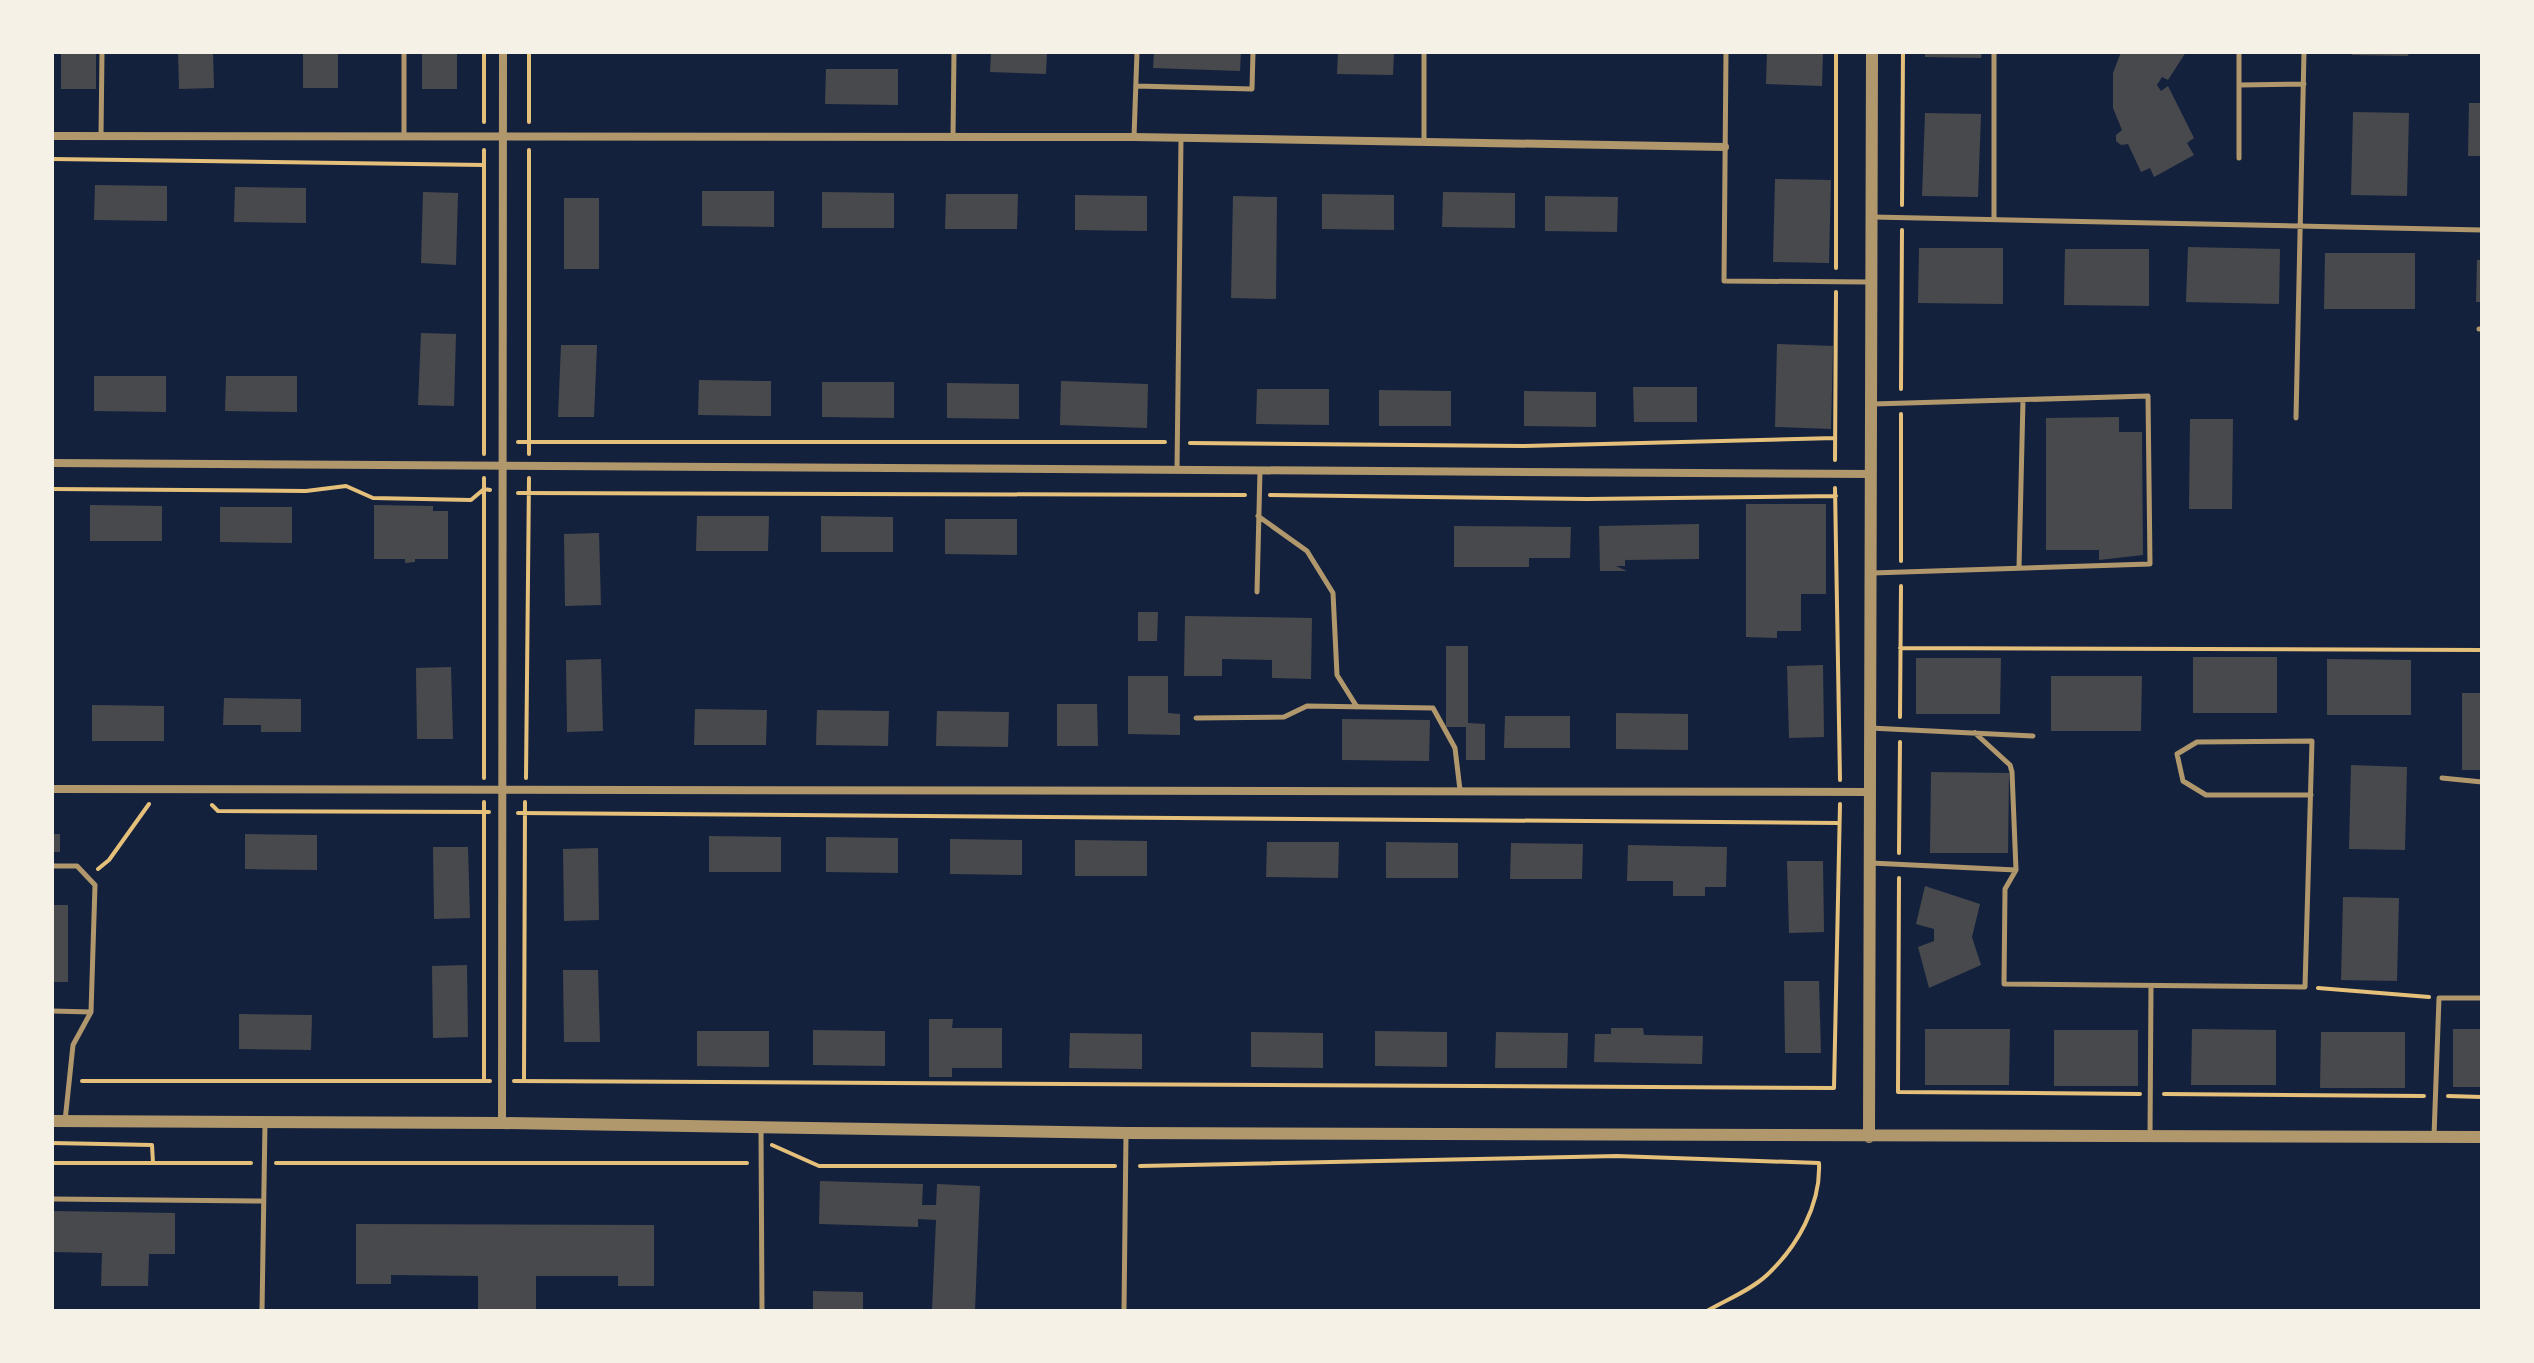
<svg xmlns="http://www.w3.org/2000/svg" width="2534" height="1363" viewBox="0 0 2534 1363" font-family="'Playfair Display',serif">
<rect width="100%" height="100%" fill="#14213d"/>
<path fill="#48494c" d="M61,52H96V89H61Z
M178,52H213L214,88L179,89Z
M303,52H338V88H303Z
M422,52H457V89H422Z
M991,52H1047L1046,74L990,72Z
M1154,52H1241L1240,71L1153,68Z
M1338,52H1394L1393,75L1337,74Z
M1767,52H1823L1822,86L1766,84Z
M1925,52H1982L1981,58L1925,57Z
M2121,52H2186L2168,80L2162,77L2157,85L2161,91L2168,86L2194,138L2187,143L2194,155L2154,177L2150,168L2141,172L2128,144L2121,145L2116,141V135L2122,130L2113,108V73Z
M2352,52H2409L2408,56L2352,55Z
M826,69H898V105L825,104Z
M2469,103H2482V156H2468Z
M2353,112L2409,113L2407,196L2351,195Z
M1925,113L1981,114L1978,197L1922,196Z
M1775,179L1831,180L1829,263L1773,262Z
M95,185L167,186V221L94,220Z
M235,187L306,188V223L234,222Z
M702,191H774V227L702,226Z
M423,192L458,193L456,265L421,263Z
M822,192L894,193V228H822Z
M1443,192L1515,193V228L1442,227Z
M946,194H1018L1017,229H945Z
M1322,194L1394,195V230L1322,229Z
M1075,195L1147,196V231L1075,230Z
M1233,196L1277,197L1276,299L1231,298Z
M1545,196L1618,197L1617,232L1545,231Z
M564,198H599V269H564Z
M2188,247L2280,249L2279,304L2186,302Z
M1919,248H2003V304L1918,303Z
M2065,249H2149V306L2064,305Z
M2325,253H2415V309H2324Z
M2477,260H2482V302H2476Z
M421,333L456,334L454,406L418,405Z
M1777,344L1833,346L1831,429L1775,427Z
M561,345H597L594,417H558Z
M94,376H166V412L94,411Z
M226,376H297V412L225,411Z
M699,380L771,381V416L698,415Z
M1061,381L1148,384L1147,428L1060,425Z
M822,382H894V418L822,417Z
M947,383L1019,384V419L947,418Z
M1633,387H1697V422H1634Z
M1257,389H1329V425L1256,424Z
M1379,390L1451,391V426H1379Z
M1524,391L1596,392V427L1524,426Z
M2119,417V432H2142L2143,555L2099,560V550H2046V418Z
M2190,419H2233L2232,509H2189Z
M1746,504H1826V594H1801V631H1777V638L1746,637Z
M90,505L162,506V541H90Z
M374,505L433,506V511H448V559H415V562L405,563V559H374Z
M220,507H292V543L220,542Z
M697,516H769L768,551H696Z
M821,516L893,517V552H821Z
M945,519H1017V555L945,554Z
M1699,524V559L1625,560V566H1616L1627,571H1600L1599,526Z
M1454,526L1571,527L1570,558H1529V567H1454Z
M599,533L601,605L565,606L564,534Z
M1138,612H1158L1157,641H1138Z
M1185,616L1312,618L1311,679L1272,678V660L1222,659V676H1184Z
M1446,646H1468V723L1485,724V760H1466V727H1446Z
M2193,657H2277V713H2193Z
M1916,658H2001L2000,714H1916Z
M601,659L603,731L567,732L566,660Z
M2327,659L2411,660V715H2327Z
M1823,665L1824,737L1789,738L1787,666Z
M451,667L453,739H417L416,668Z
M1128,676H1168V713L1180,714V735L1128,734Z
M2051,676H2142L2141,731H2051Z
M2462,693H2482V770H2462Z
M224,698L301,699V732H261V725H223Z
M1057,704H1097L1098,746H1057Z
M92,705L164,706V741H92Z
M695,709L767,710L766,745H694Z
M817,710L889,711L888,746L816,745Z
M937,711L1009,712L1008,747L936,746Z
M1616,713L1688,714V750L1616,749Z
M1505,716H1570V748H1504Z
M1342,719L1430,720L1429,761L1342,760Z
M2351,765L2407,767L2405,850L2349,849Z
M1931,772L2009,773L2008,853H1930Z
M52,834H60V852H52Z
M245,834L317,835V870L245,869Z
M709,836L781,837V872H709Z
M826,837L898,838V873L826,872Z
M950,839L1022,840V875L950,874Z
M1075,840L1147,841V876H1075Z
M1267,842H1339L1338,878L1266,877Z
M1386,842L1458,843V878H1386Z
M1511,843L1583,844L1582,879H1510Z
M1628,845L1727,847L1726,887H1705V896H1673V881H1627Z
M433,847H468L470,918L434,919Z
M598,848L599,920L564,921L563,849Z
M1787,861H1823L1824,932L1789,933Z
M1925,886L1980,904L1972,937L1981,965L1929,988L1918,947L1934,941V929L1916,924Z
M2343,897L2399,898L2397,981L2341,980Z
M52,905H68V982H52Z
M467,965L468,1037L433,1038L432,966Z
M563,970H598L600,1042H564Z
M1784,981H1819L1821,1053H1785Z
M239,1014L312,1015L311,1050L239,1049Z
M929,1019H953L952,1028H1002V1068H952V1077H929Z
M1611,1028H1643L1644,1035L1703,1036L1702,1064L1594,1062L1595,1034H1611Z
M1925,1029H2010L2009,1085H1925Z
M2192,1029L2276,1030V1085H2191Z
M2453,1029H2482V1087H2453Z
M813,1030L885,1031V1066L813,1065Z
M2054,1030H2138V1086H2054Z
M697,1031H769V1067L697,1066Z
M1375,1031L1447,1032V1067L1375,1066Z
M1251,1032L1323,1033V1068L1251,1067Z
M1496,1032L1568,1033L1567,1068H1495Z
M2321,1032H2405V1088H2320Z
M1070,1033L1142,1034V1069L1069,1068Z
M820,1181L923,1184L922,1205H936L937,1184L980,1186L975,1311H932L936,1220L918,1219V1227L819,1224Z
M52,1211L175,1213V1254H149L148,1286H101L102,1253L52,1252Z
M356,1224L654,1225V1286H618V1276H536V1311H478V1276L391,1275V1284H356Z
M813,1291L863,1292V1311H813Z"/>
<g fill="none" stroke-linecap="round" stroke-linejoin="round">
<path stroke="#e5c07b" stroke-width="4" d="M484,52V122
M529,52V122
M529,150V454
M52,159L484,165
M1902,205L1903,52
M1836,268V52
M1901,389L1902,230
M518,442H1165
M1190,443L1523,446L1835,438
M484,454V150
M1835,460L1836,292
M1835,488L1840,780
M52,489L306,491L346,486L373,498L471,500L484,489L490,490
M518,493L1245,495
M1270,495L1587,499L1836,496
M1901,561V414
M1900,648L2482,650
M1900,717L1901,586
M484,778V478
M526,778L529,478
M212,805L218,811L489,812
M518,813L1839,823
M1899,853L1900,742
M98,869L109,860L149,804
M1899,878L1898,1092L2140,1094
M2318,988L2429,997
M82,1081H490
M484,1081V802
M514,1081L1834,1088L1840,804
M524,1081L525,802
M2164,1094L2424,1096
M2448,1096L2482,1097
M52,1143L152,1145L153,1163
M772,1145L819,1166H1115
M52,1163H251
M276,1163H747
M1140,1166L1617,1156L1819,1163C1821,1205 1797,1247 1767,1275C1751,1290 1726,1300 1707,1311"/>
<path stroke="#b1986c" stroke-width="5" d="M404,52V136
M1726,52L1724,281L1870,282
M2240,85L2304,84
M1136,86L1252,89L1253,52
M101,136L102,52
M953,137L954,52
M1134,137L1137,52
M1424,142V52
M2239,158V52
M1873,217L2482,230
M1994,218V52
M2479,329H2482
M2296,418L2304,52
M1177,470L1181,138
M1258,516L1307,551L1333,593L1337,675L1357,707
M2019,568L2023,400
M1872,573L2150,564L2148,396L1873,404
M1257,592L1260,471
M1196,718L1284,717L1307,706L1433,708L1455,748L1460,790
M1870,728L2033,736
M2442,778L2482,782
M1871,863L2016,870L2012,772L2010,765L1975,733
M52,866H77L95,885L91,1012L73,1045L65,1121
M2016,870L2005,889L2004,984L2305,987L2312,741L2197,742L2177,754L2183,781L2206,795H2311
M52,1011L91,1012
M761,1128L762,1311
M2150,1136L2151,986
M2434,1136L2439,998H2482
M52,1199L263,1201
M262,1311L265,1123
M1124,1311L1126,1134"/>
<path stroke="#b1986c" stroke-width="8" d="M52,136L1134,137L1725,147
M52,463L1871,474
M52,789L1870,792
M502,1123L503,52"/>
<path stroke="#b1986c" stroke-width="12" d="M52,1121L502,1123L1126,1133L2482,1137
M1869,1137L1872,52"/>
</g>
<rect width="2534" height="1363" fill="none" stroke="#f6f1e7" stroke-width="108"/>
</svg>
